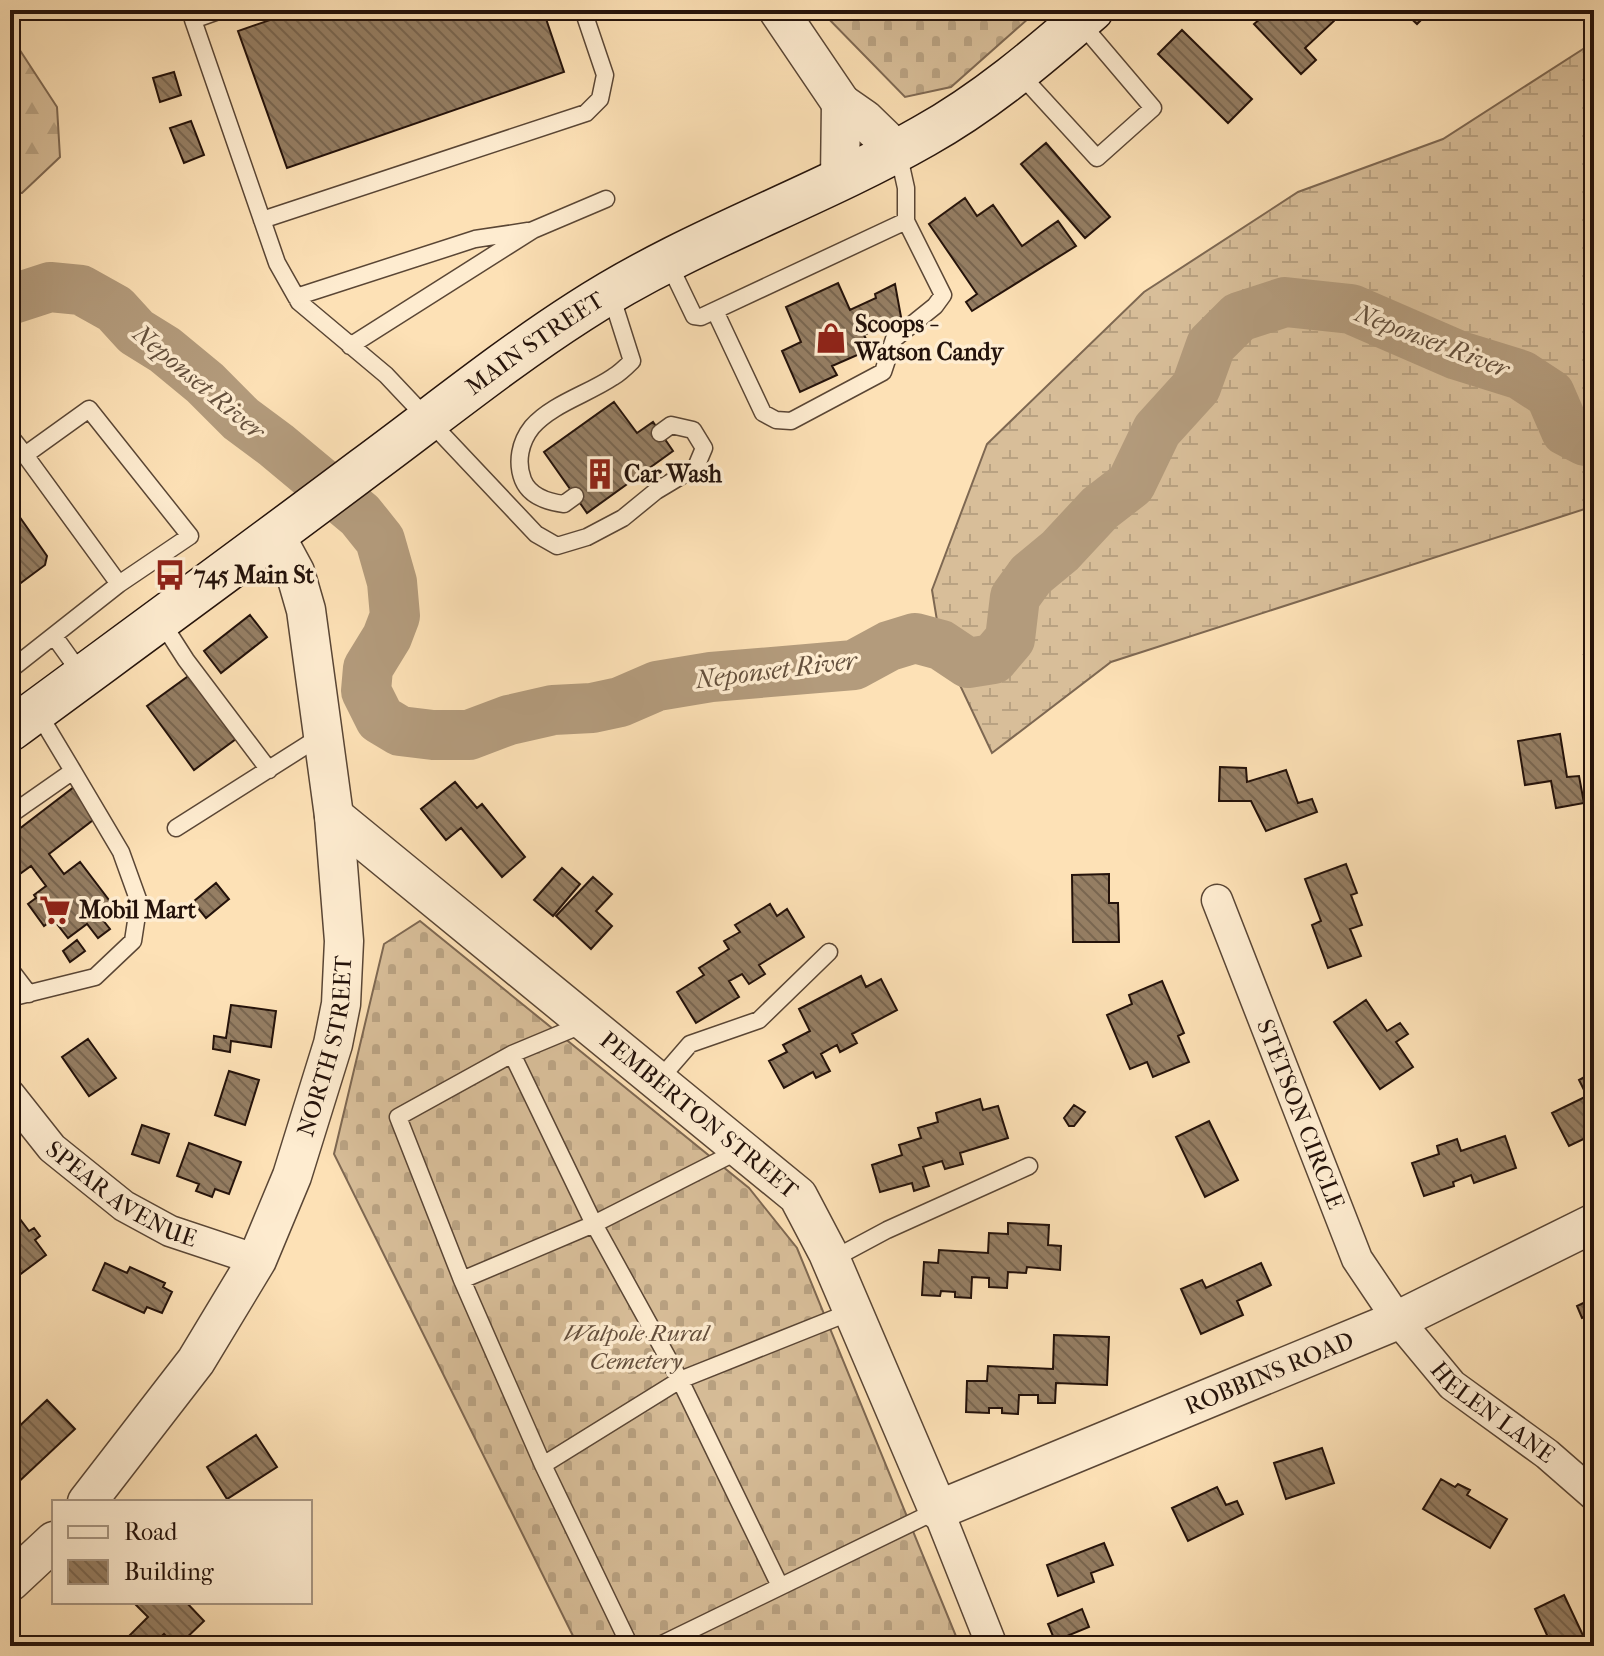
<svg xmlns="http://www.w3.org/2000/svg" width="1604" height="1656" viewBox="0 0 1604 1656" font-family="'IM FELL French Canon',serif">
<defs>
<pattern id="forest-firs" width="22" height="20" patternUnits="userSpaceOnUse" patternTransform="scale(2)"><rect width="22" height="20" fill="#d8be99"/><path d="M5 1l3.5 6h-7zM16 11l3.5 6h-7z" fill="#b9a282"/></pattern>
<pattern id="wetland-marsh" width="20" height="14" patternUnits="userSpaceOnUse" patternTransform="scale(2)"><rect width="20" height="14" fill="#d8be99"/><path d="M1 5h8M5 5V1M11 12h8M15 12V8" fill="none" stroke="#b9a282"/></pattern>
<pattern id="cemetery-stones" width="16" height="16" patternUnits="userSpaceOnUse" patternTransform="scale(2)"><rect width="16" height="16" fill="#d8be99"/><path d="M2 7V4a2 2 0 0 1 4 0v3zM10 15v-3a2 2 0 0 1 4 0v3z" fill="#b9a282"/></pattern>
<pattern id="building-back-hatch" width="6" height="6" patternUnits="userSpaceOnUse" patternTransform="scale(2)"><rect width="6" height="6" fill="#957e63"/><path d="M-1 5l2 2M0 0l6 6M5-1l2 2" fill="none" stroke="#796650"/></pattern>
</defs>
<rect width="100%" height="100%" fill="#fde1b6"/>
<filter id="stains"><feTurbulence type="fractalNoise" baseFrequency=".0025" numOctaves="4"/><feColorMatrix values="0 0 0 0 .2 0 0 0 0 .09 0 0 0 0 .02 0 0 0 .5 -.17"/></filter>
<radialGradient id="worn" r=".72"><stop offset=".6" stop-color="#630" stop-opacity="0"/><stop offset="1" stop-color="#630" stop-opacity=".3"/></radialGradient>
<path fill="url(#forest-firs)" stroke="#7e6852" stroke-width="2" d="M10,35L57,107L60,157L22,193L10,192Z"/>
<path fill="url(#wetland-marsh)" stroke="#7e6852" stroke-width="2" d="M1594,42V506L1111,662L992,753L941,645L932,590L987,444L1144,292L1298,192L1443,139Z"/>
<path fill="url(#cemetery-stones)" stroke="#7e6852" stroke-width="2" d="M820,10H1038L951,87L905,97Z
M420,921L749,1188L797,1248L960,1646H578L334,1154L384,944Z"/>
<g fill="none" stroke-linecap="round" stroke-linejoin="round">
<path stroke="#b39b7c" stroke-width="50" d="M10,300L50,287L81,290L115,309L136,332L165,350L205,383L241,419L276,445L360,515L380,540L392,582L395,616L387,637L368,668L366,691L380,719L400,731L433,735H469L509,720L553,710L592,708L620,702L657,686L711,677L854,665L889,646L915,638L941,645L968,663L993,659L1010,639L1015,597L1031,575L1060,551L1100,508L1131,484L1157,430L1196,387L1211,345L1239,317L1285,302L1351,309L1457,355L1521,375L1550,394L1566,431L1585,441L1594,442"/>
</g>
<path fill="url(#building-back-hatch)" stroke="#24120a" stroke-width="2" d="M299,10H543L564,72L287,168L238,31Z
M1251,10H1332L1334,21L1305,48L1316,60L1301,74L1254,24L1260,19Z
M1402,10H1431L1417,24Z
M1182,30L1252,99L1228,123L1158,54Z
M174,72L181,95L160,102L153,78Z
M191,121L204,155L184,163L170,128Z
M1046,143L1110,217L1085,238L1021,164Z
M965,198L977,216L993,205L1022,246L1058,221L1076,246L972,311L966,302L977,294L929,224Z
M838,283L850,310L876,298L875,294L895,284L901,317L864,335L871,349L832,366L837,375L800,392L782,351L801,342L786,307Z
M614,402L637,433L653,422L673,451L587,513L544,452Z
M19,516L47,556L45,565L10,591V523Z
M250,615L267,637L221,673L204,651Z
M1594,650V674L1584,655Z
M194,672L240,736L194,770L147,706Z
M1560,734L1567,777L1579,776L1584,803L1556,808L1551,781L1525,785L1518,741Z
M1220,767L1246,768L1247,782L1286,770L1298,803L1312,799L1317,812L1266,831L1251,801H1219Z
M455,782L477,808L482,804L525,857L502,877L461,828L446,840L421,809Z
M74,787L97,817L49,854L64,874L80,862L112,904L98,914L110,929L98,938L87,924L68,938L53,919L44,926L28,904L36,898L34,895L46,886L31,866L10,881V836Z
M1346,864L1357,893L1351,895L1362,925L1350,929L1361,956L1328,968L1312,925L1321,921L1305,879Z
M562,868L580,884L553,916L534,900Z
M1109,874V903H1118L1119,942H1073L1072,875Z
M593,877L612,894L596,911L612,926L591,949L556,916Z
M216,883L229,899L206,918L193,902Z
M770,904L777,916L787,909L804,937L759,965L765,974L749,984L742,974L729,981L739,997L696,1023L677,992L704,975L699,968L729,949L724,941L740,932L735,925Z
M77,940L85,951L70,962L63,951Z
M861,976L866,987L881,979L897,1010L852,1034L857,1043L840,1052L837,1045L821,1054L830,1071L816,1078L813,1072L784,1088L769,1061L787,1052L783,1045L810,1031L799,1009Z
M1162,981L1184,1033L1178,1036L1189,1062L1153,1077L1147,1062L1130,1069L1107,1015L1132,1004L1129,995Z
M1366,1000L1387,1031L1400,1023L1408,1034L1396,1042L1413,1067L1380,1089L1334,1022Z
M231,1005L276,1011L271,1047L231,1041L230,1052L213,1049L214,1036L226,1038Z
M88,1039L116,1078L89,1096L62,1057Z
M229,1071L259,1080L245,1125L215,1115Z
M1594,1072V1134L1569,1146L1552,1113L1587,1096L1579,1080Z
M980,1099L983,1110L998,1106L1008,1138L960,1153L963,1164L945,1169L942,1161L923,1167L929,1186L914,1191L912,1183L880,1192L872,1165L902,1155L899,1145L921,1138L918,1128L938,1122L936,1113Z
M1074,1105L1085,1112L1074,1126H1069L1064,1118Z
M1209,1121L1238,1180L1205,1197L1176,1137Z
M142,1125L169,1134L159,1163L132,1154Z
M1505,1136L1516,1168L1474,1183L1471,1175L1453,1182L1454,1186L1424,1196L1412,1163L1439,1154L1437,1146L1457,1139L1461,1151Z
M189,1143L241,1162L229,1194L215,1189L212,1197L196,1191L199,1184L177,1176Z
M14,1211L29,1231L34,1228L40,1236L35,1240L46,1255L18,1276L10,1265V1214Z
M1008,1223L1049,1225L1048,1245L1061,1246L1060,1270L1027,1267L1026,1273L1008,1272L1007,1288L989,1287V1278L972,1277L971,1298L955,1297V1292L941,1291L940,1296L922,1295L924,1262L938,1263L939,1250L988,1253L989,1233L1008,1234Z
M105,1263L127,1273L130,1267L165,1283L163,1287L172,1292L162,1313L147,1307L144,1313L93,1290Z
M1261,1263L1271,1285L1237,1301L1243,1315L1201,1334L1181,1289L1202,1280L1206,1288Z
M1594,1294V1326L1590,1315L1582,1318L1577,1306L1594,1298Z
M1054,1335L1109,1337L1107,1385L1056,1383L1055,1403H1038V1395H1019L1018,1414L1002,1413V1408H989V1413L966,1412L967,1381H987L988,1366L1053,1369Z
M47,1400L75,1429L11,1489L10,1435Z
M256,1435L277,1467L227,1499L207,1467Z
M1322,1448L1334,1483L1286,1499L1274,1463Z
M1441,1479L1455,1487L1458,1484L1470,1490L1467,1495L1507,1519L1490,1548L1423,1509Z
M1217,1487L1226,1505L1237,1501L1243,1514L1188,1541L1172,1508Z
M1104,1543L1113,1565L1091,1573L1094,1582L1058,1596L1047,1565Z
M1564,1595L1588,1646H1552L1535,1609Z
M133,1602H186L204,1621L178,1646H175L164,1634L151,1646H128L124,1641L148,1617Z
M1082,1609L1089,1627L1055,1641L1048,1624Z"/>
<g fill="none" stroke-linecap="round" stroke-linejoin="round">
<defs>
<path id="service" d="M221,10L193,20L277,263L299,302L386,375L536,534L557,546L587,537L623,518L656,491L696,467L704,448L693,430L671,425L660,433
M1019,73L1097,158L1153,108L1079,21
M262,220L586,113L600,99L605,75L583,10
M668,262L694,316L701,317L906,221
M296,297L475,239L528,231
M715,311L763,413L776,420L791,421L883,372L894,339L935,306L943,295L906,221V188L898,152
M350,346L533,230L606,199
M10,436L25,455
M575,496L564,504C548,502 530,497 523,480C516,462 520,442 532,427C552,404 588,394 613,377C620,373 626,367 632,361L611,295
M161,621L186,660L269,770
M54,636L82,675
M10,670L119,584L25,455L89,409L190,536L119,584
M10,815L73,771L37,711
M176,828L321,736
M10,969L29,994
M10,998L95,977L133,941L139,902L121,852L73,771
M512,1054L594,1224L680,1380L543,1465L462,1280L398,1117L512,1054L584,1024
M658,1081L690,1044L759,1020L829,952
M831,1260L887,1230L1029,1166
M462,1280L594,1224L740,1150
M543,1465L630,1646
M780,1586L680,1380L853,1311
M658,1646L938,1510"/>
<g id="minor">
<path id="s1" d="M1217,900L1357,1259L1398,1320L1452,1385L1547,1454L1594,1495"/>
<path id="s2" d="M10,1095L52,1148L124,1206L170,1231L257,1260"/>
<path d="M938,1510L992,1646"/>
</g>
<g id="tertiary">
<path d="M778,10L841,103"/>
<path d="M840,179L841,103L864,119L897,151"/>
<path id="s3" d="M334,816L798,1196L828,1253L938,1510L1398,1320L1594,1223"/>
<path id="s4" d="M87,1502L196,1361L257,1260L292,1176L333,1044L341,1004L344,941L334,816L306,610L295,572L275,535"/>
<path d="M10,1582L54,1541"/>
</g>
<g id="secondary">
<path id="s5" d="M10,730C128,643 246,557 363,469C435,416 505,359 580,311C689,240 812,200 924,136C985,102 1039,56 1092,10"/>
</g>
</defs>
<use href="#service" stroke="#5a4635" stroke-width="19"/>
<use href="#minor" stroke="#5a4635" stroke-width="33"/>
<use href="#tertiary" stroke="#5a4635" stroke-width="41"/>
<use href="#secondary" stroke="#24120a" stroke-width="45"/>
<use href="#service" stroke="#feecd0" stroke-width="16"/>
<use href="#minor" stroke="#feecd0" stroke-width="30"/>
<use href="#tertiary" stroke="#feecd0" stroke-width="38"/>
<use href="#secondary" stroke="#feecd0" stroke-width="42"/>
</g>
<defs>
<symbol id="shop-bare" viewBox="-9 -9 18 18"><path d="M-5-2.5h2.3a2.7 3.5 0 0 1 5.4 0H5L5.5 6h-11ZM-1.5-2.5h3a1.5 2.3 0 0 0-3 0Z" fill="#8f2418" stroke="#feecd0" stroke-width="2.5" paint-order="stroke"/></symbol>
<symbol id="building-bare" viewBox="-9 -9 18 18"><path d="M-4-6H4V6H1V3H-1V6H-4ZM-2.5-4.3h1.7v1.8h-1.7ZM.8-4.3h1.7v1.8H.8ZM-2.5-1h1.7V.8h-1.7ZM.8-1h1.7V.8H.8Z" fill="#8f2418" stroke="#feecd0" stroke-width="2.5" paint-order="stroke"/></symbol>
<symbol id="bus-bare" viewBox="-9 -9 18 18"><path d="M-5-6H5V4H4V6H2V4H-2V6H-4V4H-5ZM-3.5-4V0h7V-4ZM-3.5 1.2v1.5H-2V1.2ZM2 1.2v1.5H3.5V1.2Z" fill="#8f2418" stroke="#feecd0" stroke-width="2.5" paint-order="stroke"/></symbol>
<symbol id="supermarket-bare" viewBox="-9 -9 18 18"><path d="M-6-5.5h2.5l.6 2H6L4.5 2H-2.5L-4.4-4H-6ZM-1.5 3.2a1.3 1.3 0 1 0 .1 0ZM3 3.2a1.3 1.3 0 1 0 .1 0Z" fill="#8f2418" stroke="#feecd0" stroke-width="2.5" paint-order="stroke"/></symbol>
</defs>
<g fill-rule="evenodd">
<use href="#shop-bare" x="809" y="316" width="44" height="44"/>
<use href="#building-bare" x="578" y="452" width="44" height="44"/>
<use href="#bus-bare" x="148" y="553" width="44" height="44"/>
<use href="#supermarket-bare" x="33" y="888" width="44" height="44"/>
</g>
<g text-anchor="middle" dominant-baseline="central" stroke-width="7" stroke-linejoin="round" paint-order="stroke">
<g font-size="24" font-weight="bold" fill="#24120a" stroke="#feecd0" text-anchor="start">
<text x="855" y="324">Scoops -<tspan x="855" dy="28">Watson Candy</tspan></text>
<text x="624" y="474">Car Wash</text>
<text x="194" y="575">745 Main St</text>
<text x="79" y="910">Mobil Mart</text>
</g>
<g font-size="24" fill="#24120a" stroke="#feecd0">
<text stroke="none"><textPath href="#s5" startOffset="652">MAIN STREET</textPath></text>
<text stroke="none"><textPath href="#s4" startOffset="522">NORTH STREET</textPath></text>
<text stroke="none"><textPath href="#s1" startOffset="230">STETSON CIRCLE</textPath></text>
<text stroke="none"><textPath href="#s3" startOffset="472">PEMBERTON STREET</textPath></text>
<text stroke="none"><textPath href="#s2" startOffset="152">SPEAR AVENUE</textPath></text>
<text stroke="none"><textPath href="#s3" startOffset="1302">ROBBINS ROAD</textPath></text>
<text stroke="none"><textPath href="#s1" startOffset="592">HELEN LANE</textPath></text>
</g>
<g font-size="24" font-style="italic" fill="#634e3c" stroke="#feecd0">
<text x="636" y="1333">Walpole Rural<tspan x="636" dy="28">Cemetery</tspan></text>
</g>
<g font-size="26" font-style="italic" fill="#64503d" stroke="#feecd0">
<text transform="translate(1432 341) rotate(21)">Neponset River</text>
<text transform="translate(199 382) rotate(40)">Neponset River</text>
<text transform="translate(776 670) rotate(-7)">Neponset River</text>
</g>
</g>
<rect width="1604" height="1656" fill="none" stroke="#fde1b6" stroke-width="40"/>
<rect x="12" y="12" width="1580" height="1632" fill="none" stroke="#24120a" stroke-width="4"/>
<rect x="20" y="20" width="1564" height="1616" fill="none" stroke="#24120a" stroke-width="2"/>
<rect x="52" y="1500" width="260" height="104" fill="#feecd0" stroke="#a79581" stroke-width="2"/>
<rect x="68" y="1526" width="40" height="12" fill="#feecd0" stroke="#a79581" stroke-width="2"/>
<text x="124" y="1540" font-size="24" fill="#24120a">Road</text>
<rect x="68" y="1560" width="40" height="24" fill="url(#building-back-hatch)" stroke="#a79581" stroke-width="2"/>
<text x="124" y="1580" font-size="24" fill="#24120a">Building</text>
<rect width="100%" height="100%" filter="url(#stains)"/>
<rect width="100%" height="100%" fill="url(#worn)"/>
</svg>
